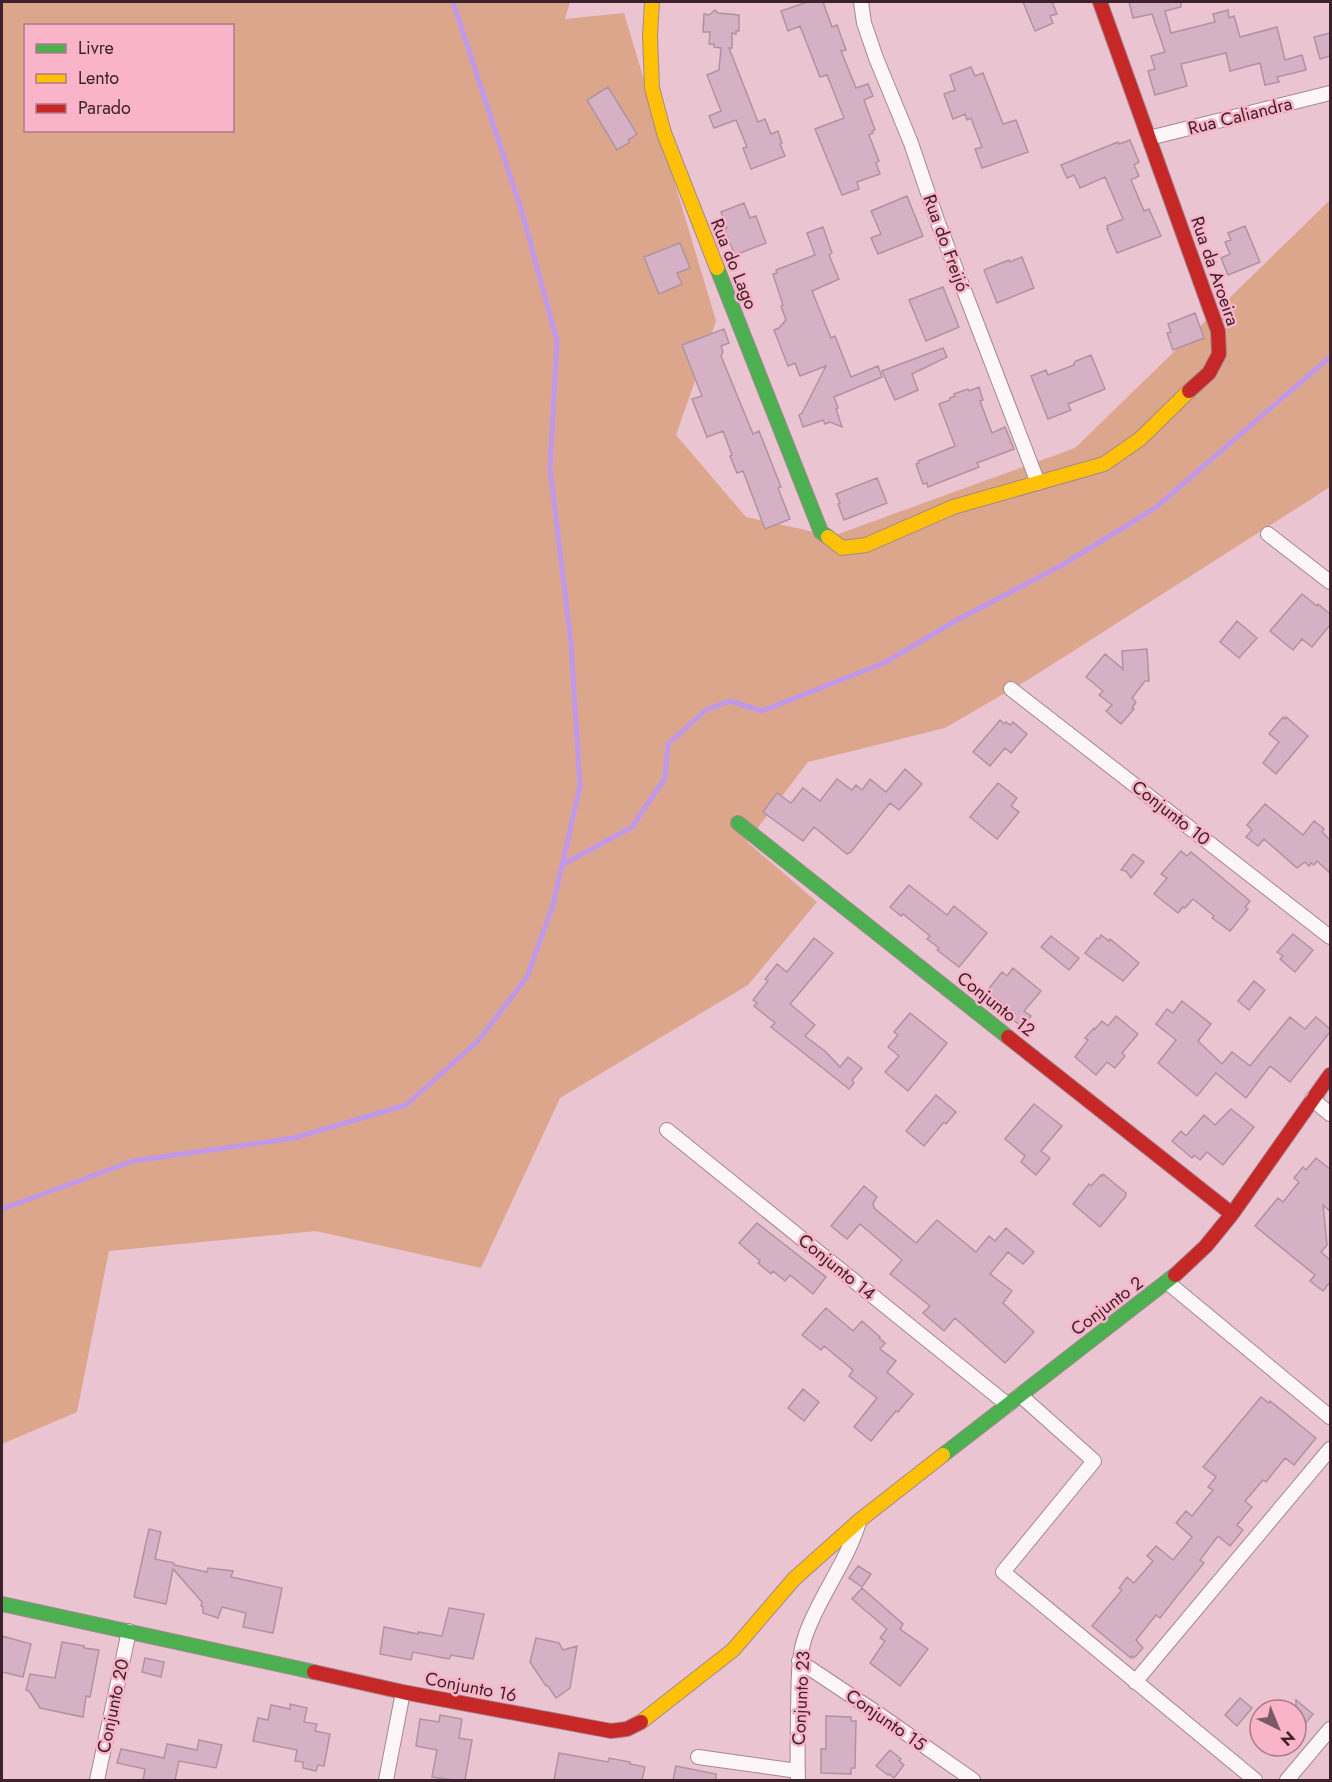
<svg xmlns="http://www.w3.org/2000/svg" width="1332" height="1782" viewBox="0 0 1332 1782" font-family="Jost,sans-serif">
	<rect width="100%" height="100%" fill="#eac4d0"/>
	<path fill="#dca68d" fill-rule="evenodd" d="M2,2H570L565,19L624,13L716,321L676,435L746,517L833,536L1075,448L1330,200V487L1031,678L945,728L808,762L747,842L817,902L748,985L560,1098L481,1268L316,1231L109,1251L77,1412L2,1444ZM26,26H232V130H26Z"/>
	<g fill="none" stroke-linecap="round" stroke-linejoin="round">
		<path stroke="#bf98e9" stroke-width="5" d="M562,865L632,827L665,778L668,744L706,710L730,701L762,711L884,663L957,620L1064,564L1155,508L1330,357
			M2,1209L133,1161L294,1138L406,1105L478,1041L527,977L553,905L580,786L571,643L550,468L557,341L522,212L453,2"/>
	</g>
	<path fill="#d6b0c4" stroke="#af93a0" stroke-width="1.5" d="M807,2H823L832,27L837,25L846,50L841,51L856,88L868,84L873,96L864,100L875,130L872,131L873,133L869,135L879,161L876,163L880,174L857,182L859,189L842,195L815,129L844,118L827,75L820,77L800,26L788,31L781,11Z
		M1023,2H1052L1057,14L1050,16L1053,23L1035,31Z
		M1129,2H1181V7L1165,11L1171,33L1215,22L1213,14L1228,10L1229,18L1234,16L1240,37L1277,27L1285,60L1302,55L1306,70L1277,77L1279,82L1265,85L1260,63L1230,71L1226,53L1181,64L1187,86L1155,95L1148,71L1155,69L1151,56L1165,52L1152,14L1133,18Z
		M715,10L718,13L739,15V31H736V34L732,33V48H729L758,122L765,119L771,134L778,131L782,143L780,144L785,156L751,169L743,148L747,147L736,120L714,128L709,116L721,111L707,75L719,70L721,48L714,47V44H709L710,32H703L704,14L709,15Z
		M1330,33V56L1320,59L1314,37Z
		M971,67L975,76L983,73L1003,124L1016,120L1028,152L982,168L975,149L982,147L971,118L967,120L965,114L953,119L944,94L955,90L950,75Z
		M608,87L637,134L628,140L630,142L617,150L587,100Z
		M1130,140L1139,162L1134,165L1139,176L1131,180L1144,211L1149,209L1161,236L1117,253L1107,229H1108L1107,226L1123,219L1105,177L1080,188L1074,175L1067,178L1061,165L1118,142L1119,144Z
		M907,196L923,236L878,254L871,238L881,234L871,211Z
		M744,203L750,218L756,216L766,243L735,255L724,229L727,228L721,212Z
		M1245,226L1260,262L1228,275L1221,258L1230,254L1225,242L1231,240L1228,233Z
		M823,227L832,253L829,255L839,279L812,291L831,338L835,336L851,377L878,366L882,377L834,397L838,408L836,409L842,427L830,422L825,424L823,420L803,427L799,415L802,413L826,366L800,376L795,363L788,366L774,330L779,328L786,320L781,306L783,305L773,274L777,273L776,270L815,255L807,233Z
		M680,243L690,268L677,273L682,284L659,294L644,257Z
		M1022,257L1034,288L997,303L984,270L1009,260L1010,262Z
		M943,287L959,327L926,341L909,300Z
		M1195,313L1204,338L1173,350L1167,333L1171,332L1168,324Z
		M724,329L729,343L721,346L723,352L721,356L753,434L759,431L781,487L778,488L790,519L765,529L743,471L737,473L730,456L732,455L723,431L707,437L692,399L702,396L682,345Z
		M943,348L947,357L912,374L918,390L895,400L882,371Z
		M1091,355L1105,389L1068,404L1071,410L1048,419L1031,376L1046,370L1048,375L1074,365V363L1076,361Z
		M979,387L983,400L980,401L992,433L1005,427L1014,449L977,463L979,467L928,487L927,483L923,484L916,464L919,463L918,461L955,446L939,404L950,400V398L955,396L954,394L968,389L969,391Z
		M877,478L887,503L844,520L838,504L840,503L836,494Z
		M1302,594L1317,606L1318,604L1330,614V625L1312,647L1302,639L1293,650L1270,631Z
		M1237,621L1257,638L1239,658L1220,642Z
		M1147,649L1149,681H1145L1132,698L1136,702L1132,708L1134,709L1121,724L1106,711L1112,705L1099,695L1103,691L1086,677L1105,654L1123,669L1122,651Z
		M1283,717L1285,719L1286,717L1308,736L1276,774L1263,763L1279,742L1269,734Z
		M1000,720L1004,724L1006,722L1010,725L1013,722L1027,734L1011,753L1005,748L990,766L973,752Z
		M905,769L922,784L899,810L890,803L851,852L847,854L814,827L803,841L763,812L777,793L791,803L803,788L820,801L837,779L852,790L856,785L862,790L870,779L886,792Z
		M998,783L1017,798L1011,806L1019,812L997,839L970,817Z
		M1265,804L1303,835L1314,821L1324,829L1322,832L1330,840V873L1317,861L1314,865L1311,863L1309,866L1305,862L1297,868L1264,839L1258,846L1246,837L1252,830L1247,825Z
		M1181,851L1187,856L1191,852L1250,901L1245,907L1248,909L1230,931L1212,918L1214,916L1193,899L1185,908L1183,907L1178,913L1154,894L1167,878L1161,874Z
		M1133,854L1144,862L1131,878L1126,871L1121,870Z
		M909,885L947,915L954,906L987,933L959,967L937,950L939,948L927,939L930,936L903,914L901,916L890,907Z
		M1293,934L1313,950L1295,972L1280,959L1283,956L1277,952Z
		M1101,935L1109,941L1110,939L1139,963L1123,981L1085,953L1097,938L1099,939Z
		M1051,936L1079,958L1069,970L1041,947Z
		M814,938L833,953L790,1004L815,1025L805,1036L826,1052L840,1067L848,1057L862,1068L852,1080L854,1083L849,1089L771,1027L775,1023L754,1006L757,1003L753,1000L768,981L765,979L777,964L787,972Z
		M1013,968L1041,991L1024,1011L1031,1016L1022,1027L1011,1018L1015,1014L987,991L1002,972L1007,976Z
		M1254,981L1265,990L1249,1010L1238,1001Z
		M1182,1001L1211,1024L1198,1041L1222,1064L1232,1052L1250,1066L1290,1017L1305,1029L1316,1017L1330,1029V1032L1290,1082L1270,1066L1246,1098L1216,1073L1197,1096L1158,1063L1176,1040L1156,1024L1167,1009L1173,1013Z
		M910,1013L947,1043L908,1091L885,1072L899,1056L888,1047L898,1035L894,1032Z
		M1116,1016L1138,1034L1122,1053L1125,1056L1115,1068L1107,1062L1096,1075L1075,1057L1088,1040L1085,1038L1094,1028L1095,1029L1102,1021L1108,1026Z
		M936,1095L956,1112L946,1124L944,1122L924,1146L906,1131Z
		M1034,1104L1062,1126L1041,1151L1050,1158L1036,1175L1021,1162L1025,1156L1005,1139Z
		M1231,1109L1254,1127L1223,1165L1207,1152L1200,1160L1194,1155L1192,1158L1172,1141L1181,1131L1186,1136L1204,1115L1215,1125Z
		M1316,1158L1330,1169V1211L1323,1205L1327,1245L1321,1252L1330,1260V1282L1323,1291L1310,1281L1315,1275L1255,1226L1278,1198L1283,1202L1299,1182L1294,1178L1303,1167L1306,1170Z
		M1103,1174L1126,1193V1196L1100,1227L1073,1204L1089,1184L1091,1186L1101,1175L1102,1176Z
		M864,1186L877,1197L873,1203L874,1208L916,1243L937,1220L976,1252L989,1236L995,1241L1006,1228L1034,1252L1023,1264L1008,1252L990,1274L1012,1291L1003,1303L1034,1332L1005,1363L955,1318L944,1331L923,1313L930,1306L890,1274L902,1260L860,1224L847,1239L831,1226Z
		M757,1223L826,1277L813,1294L790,1275L785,1281L773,1271L771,1274L758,1263L760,1261L739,1243Z
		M826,1308L853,1331L862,1321L880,1337L879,1338L885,1343L880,1349L896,1361L887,1372L913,1394L898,1412L896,1411L871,1441L854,1427L877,1398L849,1376L853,1370L824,1346L821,1350L802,1335Z
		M803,1389L819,1402L804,1421L788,1408Z
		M1261,1397L1269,1403L1270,1401L1316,1438L1294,1465L1285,1458L1266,1482L1263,1480L1245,1501L1252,1507L1237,1525L1243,1530L1230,1546L1218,1536L1200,1560L1204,1563L1177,1596L1160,1618L1156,1615L1136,1640L1143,1648L1134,1658L1132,1656L1131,1658L1092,1626L1122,1590L1119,1588L1127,1577L1134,1583L1153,1561L1147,1556L1156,1546L1173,1560L1192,1537L1176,1523L1186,1511L1192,1516L1213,1490L1208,1487L1216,1477L1203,1467Z
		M149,1529L161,1532L155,1559L174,1563V1565L207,1572L208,1568L233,1571L231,1577L282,1588L273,1633L243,1627L246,1613L222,1607L218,1618L203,1613V1607L201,1606L202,1602L173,1569L166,1604L134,1597Z
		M858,1566L871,1574L862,1587L849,1578Z
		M862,1588L903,1624L900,1629L928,1649L900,1686L870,1663L885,1641L880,1638L887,1629L852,1599Z
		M449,1608L484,1614L473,1659L451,1655L449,1659L413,1652L411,1660L380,1654L384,1627L418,1634V1632L442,1636Z
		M2,1636L31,1644L23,1677L2,1672Z
		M536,1638L559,1643L563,1650L577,1646L570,1688L556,1698L548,1686H546L530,1662Z
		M62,1642L84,1646V1648L99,1650L90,1697L86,1696L83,1717L40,1708L29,1691L26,1690L30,1674L55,1678Z
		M145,1658L164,1662L161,1677L142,1672Z
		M1240,1698L1252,1708L1237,1726L1225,1715Z
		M1296,1700L1313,1714L1296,1735Z
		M290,1704L307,1708L304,1722L317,1724L315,1731L330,1734L324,1766L318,1765L316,1771L303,1768V1762L295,1761L297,1750L253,1741L258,1718L268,1720L271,1705L290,1709Z
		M440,1715L462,1719L459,1738L472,1740L465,1780H453L432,1777L437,1750L416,1746L420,1719L439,1722Z
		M826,1716L851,1717V1721H856L855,1768H851V1774L821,1773V1749H826Z
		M199,1740L222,1745L216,1768L179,1761L175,1780H143L145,1769L117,1763L121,1749L164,1758L167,1744L197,1750Z
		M890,1750L901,1759L899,1761L904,1765L894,1778L889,1774L888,1775L876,1766Z
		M559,1753L608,1762L609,1758L630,1762V1764L645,1767L642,1780H554Z
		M676,1766L716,1774V1780H673Z"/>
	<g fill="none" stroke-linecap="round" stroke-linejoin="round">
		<defs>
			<path id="street" d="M861,2L864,23L876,58L911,143L937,220L1038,483
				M1149,138L1330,93
				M1268,534L1330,582
				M1011,689L1330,937
				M1312,1099L1330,1114
				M667,1130L1008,1405
				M1167,1282L1330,1417
				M1020,1395L1094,1461L1003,1572L1255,1780
				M799,1661L880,1715L973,1780
				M1135,1682L1330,1449
				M698,1757L798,1771
				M97,1780L129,1631
				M386,1780L403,1692
				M798,1780C797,1757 798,1734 798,1711C799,1685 797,1659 806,1634C820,1595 847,1562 859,1522
				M1287,1780L1330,1729"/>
			<path id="fast" d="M717,268L821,532L828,537
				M738,823L1008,1037
				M943,1455L1175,1275
				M2,1604L314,1672"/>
			<path id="slow" d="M652,2L650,36L652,88L664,133L717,268
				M828,537L842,548L866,545L953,507L1104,464L1140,439L1189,391
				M641,1722L733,1650L794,1579L860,1520L943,1455"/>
			<path id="jam" d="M1100,2L1218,331L1219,354L1209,373L1189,391
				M1008,1037L1232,1214
				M1175,1275L1206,1246L1232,1214L1330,1075
				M314,1672L403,1692L611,1731L627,1729L641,1722"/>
		</defs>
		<use href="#street" stroke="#a48790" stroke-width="16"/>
		<use href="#fast" stroke="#a48790" stroke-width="16"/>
		<use href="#slow" stroke="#a48790" stroke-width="16"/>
		<use href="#jam" stroke="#a48790" stroke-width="16"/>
		<use href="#street" stroke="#fcf6f8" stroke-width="14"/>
		<use href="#fast" stroke="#4caf50" stroke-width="14"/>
		<use href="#slow" stroke="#ffc107" stroke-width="14"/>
		<use href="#jam" stroke="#c62828" stroke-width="14"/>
	</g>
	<g text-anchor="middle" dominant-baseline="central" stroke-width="5" stroke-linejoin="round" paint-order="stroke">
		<g font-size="18" fill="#3d222b" stroke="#fab4ca">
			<text transform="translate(1240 116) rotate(-14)">Rua Caliandra</text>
			<text transform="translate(946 243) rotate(70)">Rua do Freijó</text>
			<text transform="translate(734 264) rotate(68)">Rua do Lago</text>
			<text transform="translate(1215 271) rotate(71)">Rua da Aroeira</text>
			<text transform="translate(1171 813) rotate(38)">Conjunto 10</text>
			<text transform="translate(996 1004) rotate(38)">Conjunto 12</text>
			<text transform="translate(837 1267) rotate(39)">Conjunto 14</text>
			<text transform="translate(1107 1306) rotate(-37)">Conjunto 2</text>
			<text transform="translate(471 1687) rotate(11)">Conjunto 16</text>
			<text transform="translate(801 1698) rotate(-87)">Conjunto 23</text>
			<text transform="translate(113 1706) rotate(-78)">Conjunto 20</text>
			<text transform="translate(886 1720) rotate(35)">Conjunto 15</text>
		</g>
	</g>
	<rect width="1332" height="1782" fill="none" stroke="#3d222b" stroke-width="6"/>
	<rect x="24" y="24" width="210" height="108" fill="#fab4ca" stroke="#ae7a8a" stroke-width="1.5"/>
	<rect x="36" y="44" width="30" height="9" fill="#4caf50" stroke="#ae7a8a" stroke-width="1.5"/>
	<text x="78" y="54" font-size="18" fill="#3d222b">Livre</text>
	<rect x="36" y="74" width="30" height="9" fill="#ffc107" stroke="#ae7a8a" stroke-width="1.5"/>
	<text x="78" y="84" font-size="18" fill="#3d222b">Lento</text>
	<rect x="36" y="104" width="30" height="9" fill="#c62828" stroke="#ae7a8a" stroke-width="1.5"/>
	<text x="78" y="114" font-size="18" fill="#3d222b">Parado</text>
	<g transform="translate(1278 1728) rotate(137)"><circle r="28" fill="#fab4ca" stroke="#ae7a8a" stroke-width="1.5"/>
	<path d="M0-4.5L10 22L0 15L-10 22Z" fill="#7a5b65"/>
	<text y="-9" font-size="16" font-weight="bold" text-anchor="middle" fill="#3d222b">N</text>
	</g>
</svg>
